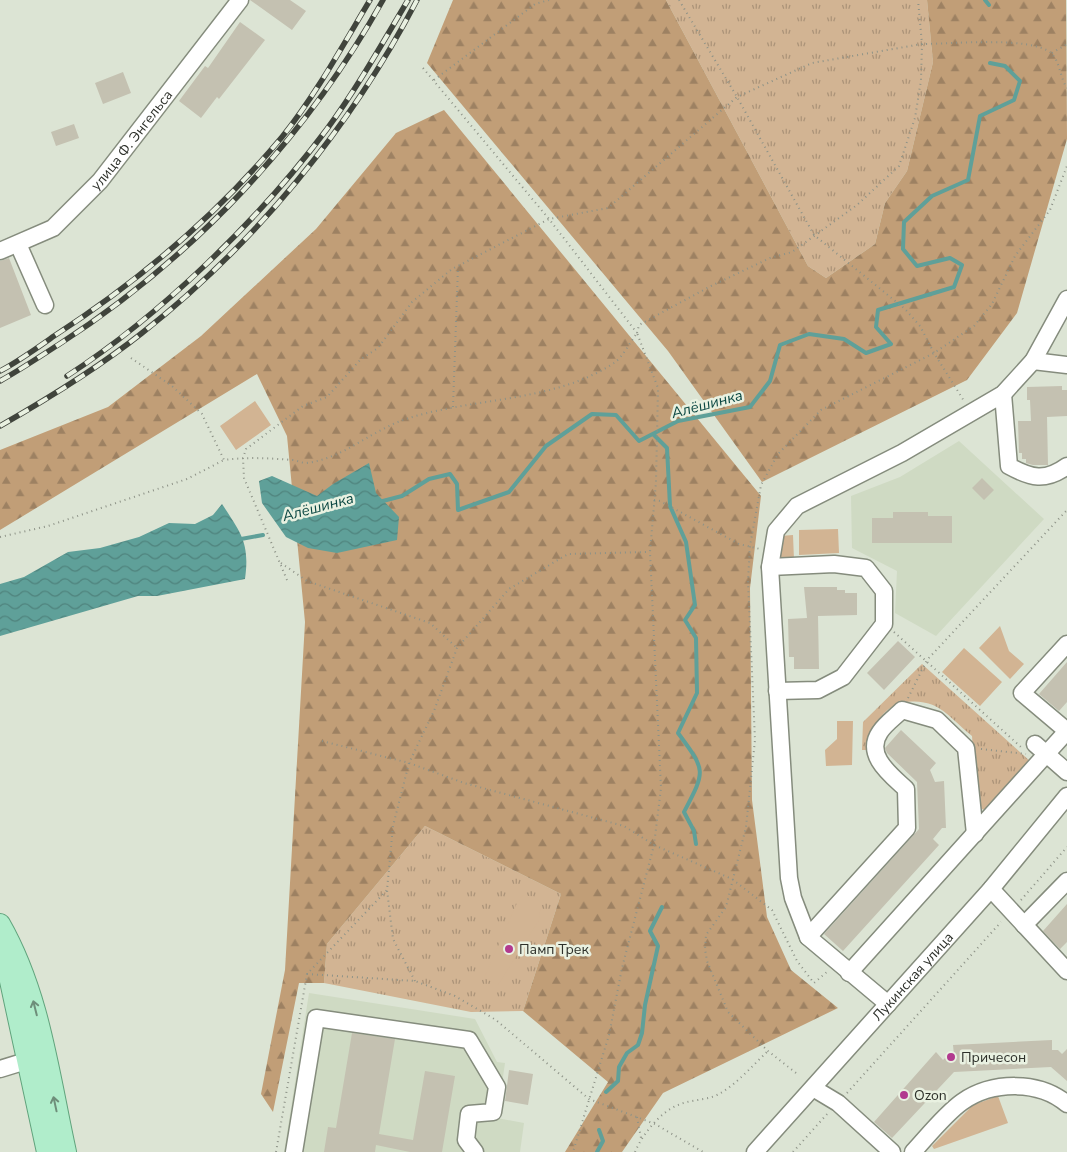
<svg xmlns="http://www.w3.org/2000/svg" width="1067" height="1152" viewBox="0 0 1067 1152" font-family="'Nunito Sans',sans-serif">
	<defs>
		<pattern id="grass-tufts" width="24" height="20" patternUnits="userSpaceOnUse" patternTransform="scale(1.25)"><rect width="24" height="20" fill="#d2b493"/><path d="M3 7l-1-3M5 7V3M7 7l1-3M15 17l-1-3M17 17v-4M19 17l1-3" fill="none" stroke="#ab9378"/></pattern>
		<pattern id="forest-firs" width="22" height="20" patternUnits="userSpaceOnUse" patternTransform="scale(1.25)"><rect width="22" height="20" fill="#c19e77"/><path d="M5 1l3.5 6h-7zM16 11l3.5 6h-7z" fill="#9d8162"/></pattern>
		<pattern id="water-waves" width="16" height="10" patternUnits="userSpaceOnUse" patternTransform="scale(1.25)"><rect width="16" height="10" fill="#5fa099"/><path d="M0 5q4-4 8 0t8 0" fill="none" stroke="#4f837d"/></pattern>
	</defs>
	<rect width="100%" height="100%" fill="#dce4d4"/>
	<path fill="#cfdac3" d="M959,441L1044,519L936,636L895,613L897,571L852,548L851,496L900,477Z
		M309,993L475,1019L497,1062L505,1063L497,1118L524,1123L520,1152H284Z"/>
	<path fill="url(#grass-tufts)" d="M666,0H927L933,62L907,171L885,203L875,244L826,278L808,266Z
		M922,664L1031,762L987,811L977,807L972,736C960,727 947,711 933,705C913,697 886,702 877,724C873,732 871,741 869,750H862L863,722Z
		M425,826L561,894L523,1011L471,1012L324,983L327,944Z"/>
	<path fill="url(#forest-firs)" d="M453,0H666L808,266L826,278L875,244L885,203L907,171L933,62L927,0H1066L1067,139L1017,313L967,380L762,482L668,351L427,63Z
		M444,110L761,496L750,588L752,800L767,917L791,970L838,1008L663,1093L622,1152H565L608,1082L523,1011L561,894L425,826L327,944L324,983H299L273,1112L261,1094L285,970L305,622L287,436L257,374L0,530V450L108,407L201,336L316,229L396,133Z"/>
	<path fill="#d2b493" d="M255,401L271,425L236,450L220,426Z
		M838,529L839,553L799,555V530Z
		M793,535L794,560L780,561V536Z
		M1000,626L1009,651L1024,664L1010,679L979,648Z
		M964,648L1002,682L980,706L942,672Z
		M837,721H853L852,765L826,766L825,750L837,739Z
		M523,895L535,897L541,903L539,920L498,985L484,978L517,903Z
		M998,1096L1008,1123L934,1149L932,1146L973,1105Z"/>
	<path fill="url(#water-waves)" d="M369,463L376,493L399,517L397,540L337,553L308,548L286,537L262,503L259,481L272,476L317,496L333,484Z
		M222,504C241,533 250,543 245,579L157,596H138L0,636V584L24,577L68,552L100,548L139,537L169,523L195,524L213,515Z"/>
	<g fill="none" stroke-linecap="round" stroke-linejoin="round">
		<path stroke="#5fa099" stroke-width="4" d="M985,0L989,5
			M654,435L667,448L670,506L686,542L695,605L685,620L696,638L697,693L678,733C706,771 706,770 684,812L694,831L696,844
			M379,502L402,496L429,479L450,474L457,484L458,510L509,492L546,446L592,414L616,415L639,441L678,421L750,407L770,381L780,345L809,334L844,339L866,353L891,344L876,327L878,310L954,287L962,265L950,258L917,266L903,249L904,222L932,196L968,180L980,116L1014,100L1020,81L1005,66L990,63
			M241,539L263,535
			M606,1092L618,1081L619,1067L627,1053L638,1045L642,1033L645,1005L658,946L650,931L662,907
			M597,1152L603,1141L599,1130"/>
	</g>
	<path fill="#c4c1b1" d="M250,0H290L306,11L292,30Z
		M240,22L265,40L219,99L217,97L201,118L179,101L205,66L208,68Z
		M123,72L131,93L103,104L95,83Z
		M74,124L79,138L56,146L51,132Z
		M9,258L31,315L0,328V261Z
		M1062,386V390H1067V416L1047,417L1048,465H1033L1026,463V459H1022V453H1019L1018,421H1031L1030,400H1027V387Z
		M982,478L994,490L984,500L972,488Z
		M893,512H928V516H952V543H872V518H893Z
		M804,587H837V590H845V593H857V615L818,616L819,669H794V657H789L788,619L807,618Z
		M898,641L915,657L884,690L867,673Z
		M1067,662V702L1059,711L1039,694Z
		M901,730L936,763L930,770L935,782L944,781L946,828H942L933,839L939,845L843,951L824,934L919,829L917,782L887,753L885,748Z
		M1067,904V942L1060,949L1043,931Z
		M352,1033L395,1039L379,1134L413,1140L425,1071L455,1076L442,1152H410L376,1145L375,1152H324L328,1127L336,1128Z
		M1052,1040V1050H1058L1062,1054L1067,1049V1081L1051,1067L954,1072L892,1138L874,1122L936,1052L943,1060L948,1055H954L953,1045Z
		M509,1070L533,1074L528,1105L505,1101Z"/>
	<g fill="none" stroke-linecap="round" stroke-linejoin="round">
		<defs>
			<g id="minor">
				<path d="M18,244L45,305"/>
				<path id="s1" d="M0,251L53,228L100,181L240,0"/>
				<path d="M1033,361L1067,365"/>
				<path d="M1003,394L1009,466C1031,478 1045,482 1067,466"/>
				<path d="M770,567L834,564L866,568L884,591V624L843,677L818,690L777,691"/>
				<path d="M1067,731L1022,693L1067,644"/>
				<path d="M1035,744L1067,772"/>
				<path d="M991,889L1067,971"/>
				<path d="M1024,925L1067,881"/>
				<path d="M808,937L907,828L906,789C891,775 864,755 880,732C885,724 895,717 902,710L937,720L966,748L975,834"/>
				<path d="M849,973L1067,731"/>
				<path d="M888,1004L808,937L793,898L789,878L770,567L776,531L797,506L902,453L1003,394L1033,361L1067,299"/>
				<path d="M0,1069L39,1057"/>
				<path d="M813,1088L838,1103L892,1152"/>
				<path d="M294,1152L316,1018L469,1040L497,1087L493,1112L469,1114L466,1140L475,1152"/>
				<path id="s2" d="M755,1152L991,889L1067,796"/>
				<path d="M913,1152C927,1137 945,1114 962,1102C992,1081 1039,1080 1067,1104"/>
			</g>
			<path id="major" d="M0,924C40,994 49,1075 66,1152
				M2,944L47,1152"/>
		</defs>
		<use href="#minor" stroke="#858c7d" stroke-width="19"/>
		<use href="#major" stroke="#60a37c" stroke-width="22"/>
		<path stroke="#8d9287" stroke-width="2" stroke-dasharray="1 4" stroke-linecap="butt" d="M679,0L737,97L814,235L905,309L920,326L934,353L964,401
			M1052,53L1067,44
			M423,68L549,219L637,333
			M434,80L535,4L549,0
			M637,333L639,325L709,287L770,258L792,252L857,205L899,166L915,118L921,80L922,44C951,44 1031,36 1051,53C1060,61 1060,78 1067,88
			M131,358L172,386L202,414L224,460C246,457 269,458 292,460C297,460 301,463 306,463C343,459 372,430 406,419C473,397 553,403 614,363C623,357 630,342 637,333L658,388L656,482L650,552L661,788L654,845L622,968L609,1035L573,1152
			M453,407L458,267
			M654,500L660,501L739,544L760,549
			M0,537L48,526L187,479L224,460
			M281,563L307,581L430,623L457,648
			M287,580L244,478L243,458L246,449L303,406L327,397L361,359L378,348L412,302L452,269L549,219L608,208L737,97L812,63L922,44L918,0
			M894,632L1022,748
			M908,698L927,660L1067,510
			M322,741L409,763L464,783L624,826L654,845L732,879L772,910L797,961L814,983L828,971
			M981,749L1026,754
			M1021,900L1067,847
			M307,974L415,981L455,996L496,1020L589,1099L655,1124L703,1152
			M415,981L393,939L387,890L393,826L409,763L434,711L457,648L509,589L568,554L650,552
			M796,1073L768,1051L728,1012L707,961L705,949L706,935L726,907L746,827L755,740L748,581L750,546L761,485L778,454L821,410L934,353L974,326L992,304L1015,256L1050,210L1067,166
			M847,1093L1001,922
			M637,1117L641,1138
			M276,1152L307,974L387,890
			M635,1152C642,1135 660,1112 678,1105C691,1099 706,1101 719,1094C737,1084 753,1065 768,1051
			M793,1152L828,1113"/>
		<use href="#minor" stroke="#fff" stroke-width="16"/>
		<use href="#major" stroke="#b0edcb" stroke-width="20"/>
		<defs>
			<path id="rail" d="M0,371C19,361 37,348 54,336C139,281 217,215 282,137C315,96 343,45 370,0
				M67,376C161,315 260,219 327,129C357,88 382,44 408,0
				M0,381C20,370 39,357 58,345C193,258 305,139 383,0
				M0,426C49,398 98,368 142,333C255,244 351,127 417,0"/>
		</defs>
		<use href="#rail" stroke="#40443c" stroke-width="5.5"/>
		<use href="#rail" stroke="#e9f1e1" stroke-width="4" stroke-dasharray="11" stroke-linecap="butt"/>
	</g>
	<defs><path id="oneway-shaft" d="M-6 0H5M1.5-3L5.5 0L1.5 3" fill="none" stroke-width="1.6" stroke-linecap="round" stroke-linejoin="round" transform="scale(1.25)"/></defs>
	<g stroke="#6e8e7a">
		<use href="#oneway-shaft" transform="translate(35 1008) rotate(-104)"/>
		<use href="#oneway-shaft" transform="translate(55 1104) rotate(-102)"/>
	</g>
	<g fill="#b23a8f" stroke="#e9f1e1" stroke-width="2">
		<circle cx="509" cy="949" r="5"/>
		<circle cx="951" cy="1057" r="5"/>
		<circle cx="904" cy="1095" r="5"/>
	</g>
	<g text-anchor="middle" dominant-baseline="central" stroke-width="5" stroke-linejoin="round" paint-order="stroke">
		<g font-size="14" fill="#2d302a" stroke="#e9f1e1">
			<text stroke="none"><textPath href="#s1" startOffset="176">улица Ф. Энгельса</textPath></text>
			<text stroke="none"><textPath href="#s2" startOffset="236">Лукинская улица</textPath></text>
		</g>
		<g font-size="14" fill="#2d302a" stroke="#e9f1e1" text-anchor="start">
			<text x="519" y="949">Памп Трек</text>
			<text x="961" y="1057">Причесон</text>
			<text x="914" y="1095">Ozon</text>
		</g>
		<g font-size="15" font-style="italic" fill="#0a4742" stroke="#e9f1e1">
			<text transform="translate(707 404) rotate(-15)">Алёшинка</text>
			<text transform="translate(318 507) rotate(-15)">Алёшинка</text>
		</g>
	</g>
</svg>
